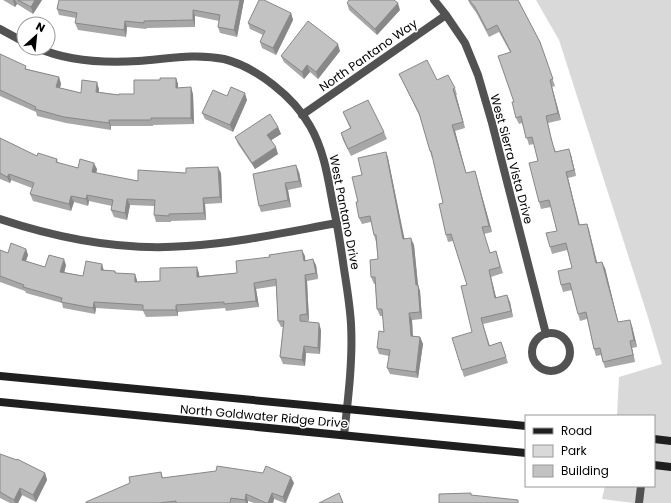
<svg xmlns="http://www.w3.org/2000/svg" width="671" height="503" viewBox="0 0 671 503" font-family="Poppins,sans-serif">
	<rect width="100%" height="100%" fill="#fff"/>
	<path fill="#d9d9d9" d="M536,0H671V503H633L602,499L605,486H654V416H617L619,377L662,364L647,314L559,40Z"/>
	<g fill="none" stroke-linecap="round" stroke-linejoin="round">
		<path stroke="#525252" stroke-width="8" d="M434,0L446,15L465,43L478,75L492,123L546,334
			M0,29L24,42
			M38,48C69,62 105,63 138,61C167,59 195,53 224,59C256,67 294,97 310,126C324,150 328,178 333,205C338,227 341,248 344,269C347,288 350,306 351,324C353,360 348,400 344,435
			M302,115L446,15
			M0,219C60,239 124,251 187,246C237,243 287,232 337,223
			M532 352a19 19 0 1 1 38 0a19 19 0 1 1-38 0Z
			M639,503L641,486"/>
		<path stroke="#1f1f1f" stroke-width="8" d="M0,376L526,426
			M0,402L526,453
			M654,439L671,441
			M654,465L671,467"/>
	</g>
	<path fill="#a7a7a7" d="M3,0H42L33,14L17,4L15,7Z
		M59,0H244L237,37L220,33L218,27L219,21L195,16V27L147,28L146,29L127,27L126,37L78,30L75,23L76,18L59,15L57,9Z
		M468,0H518L540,42L555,86L552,87L561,120L548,123L553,145L556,152L571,155L576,176L568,178L580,225L587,224L589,230L597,263L605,268L618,322L632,326L637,347L632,348L635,362L605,368L601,355L596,356L594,349L587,319L580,321L578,314L572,290L563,292L561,285L572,268L567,250L552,254L550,247L557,231L551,207L541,209L539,202L538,161L534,144L529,145L522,123L519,124L516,118L514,102L510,52L499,32L489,37L477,14L470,4Z
		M347,3L400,10L377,35L349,10Z
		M291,13L293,20L276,55L262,48L260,42L263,35L250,29L248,23Z
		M340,51L318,79L310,72L304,79L284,62L281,56Z
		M0,54L27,69L59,77L61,84L60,88L81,93L99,89V92L119,95L134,94L160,80L176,78L178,84V88L193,94L194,124L153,125V126H111V130L66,123L37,116L36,112L0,96Z
		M399,74L437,80L455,88L457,95H456L465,128L455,131L466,173L475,171L477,178L492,232L484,234L490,253L496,251L503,273L491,277L496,298L510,302L513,317L483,324L490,346L501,342L508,363L464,377L462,370L472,332L467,285L453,241L448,242L446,235L443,203L433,158H432L430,151L420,117L402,80Z
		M227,96L247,100L233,132L205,119L202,113Z
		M343,112L384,132L387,139L351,156L343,140L341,133L350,128Z
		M278,127L281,134L271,140L278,154L255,169L238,144L235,137Z
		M0,138L37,156L57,159L58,163L78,168L97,169L96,173L138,181L186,173H221L222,203L205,204L206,220L171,221V222H156L154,215V206L130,205L127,220L114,217L111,210L112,206L89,201L88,206L74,202L71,211L33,201L30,194L32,188L11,180L10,183L0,179Z
		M386,152L388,158L404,239L414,245L418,285L420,291L422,319L412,320L413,336L420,337L423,344L418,378L390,374L387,368L389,356L379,354L377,348L384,332L383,316H380L377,309L375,284H374L371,277L378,259L376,242L374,235L371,222L362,224L359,218L358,202L362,175Z
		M299,172L302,187L288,190L291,207L261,212L259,206Z
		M26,249L28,255L26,261L45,267L66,265L64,272L83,276L104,270L115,271L116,273L137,280V282L160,281L199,273V276L237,273L305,256V260L316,265L318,279L307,281L309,321H303L321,330L320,354L306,353L305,366L283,364L280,357L283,327H281L278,321L276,286L256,289L259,307L226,311L225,308L178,312V316L146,317L143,311L96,308L95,314L63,308L62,303L26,293L25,291L0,282V250L8,253Z
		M0,454L45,473L47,480L36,502L22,495L18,503H10L0,498Z
		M161,472L163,478L294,483L286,503H284L274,499L273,503H254L248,501V503H86Z"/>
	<path fill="#888" d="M13,0H15L17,4L15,7Z
		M35,0H42L33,14L31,7Z
		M240,0H244L237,37L234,30Z
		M398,3L400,10L377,35L375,29Z
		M193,10L195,16V27L193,20Z
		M291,13L293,20L276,55L273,48Z
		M125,21L127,27L126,37L124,30Z
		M338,44L340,51L318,79L316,72Z
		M307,65L310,72L304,79L302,72Z
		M59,77L61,84L58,94L56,87Z
		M176,78L178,84V94L176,88Z
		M550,80L552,87L561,120L558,113Z
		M97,82L99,89L98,98L96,92Z
		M191,87L193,94L194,124L191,118Z
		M453,89L456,95L465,128L463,122Z
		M245,93L247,100L233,132L230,125Z
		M109,120L111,126V130L109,123Z
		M452,125L455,131L468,180L466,173Z
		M278,127L281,134L270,141L267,135Z
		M276,147L278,154L255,169L252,163Z
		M569,149L571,155L576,176L574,170Z
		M386,152L388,158L406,246L403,239Z
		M94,163L97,169L95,179L92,172Z
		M296,165L299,172L302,187L299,181Z
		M218,167L221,173L222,203L220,197Z
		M475,171L477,178L492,232L489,226Z
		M566,172L568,178L581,232L579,225Z
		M9,174L11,180L10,183L7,177Z
		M285,183L288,190L291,207L288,200Z
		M87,195L89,201L88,206L86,199Z
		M71,196L74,202L71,211L69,204Z
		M203,198L205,204L206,220L204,213Z
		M127,199L130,205L127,220L125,213Z
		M587,224L589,230L599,270L596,263Z
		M411,238L414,245L418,285L420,291L422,319L420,312L416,285Z
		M26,249L28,255L24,266L22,260Z
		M302,250L305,256L306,267L304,261Z
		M64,259L66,265L63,278L60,272Z
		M313,259L316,265L318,279L316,273Z
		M602,262L605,268L620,329L618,322Z
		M102,264L104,271L101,270Z
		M197,267L199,273L200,283L197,277Z
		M489,270L491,277L498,305L495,298Z
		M135,274L137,280V288L135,282Z
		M305,275L307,281L309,321L307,314Z
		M254,283L256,289L259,307L256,301Z
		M507,295L510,302L513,317L511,311Z
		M94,302L96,308L95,314L93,308Z
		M176,305L178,312V316L176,310Z
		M409,313L412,320L413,342L411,336Z
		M630,320L632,326L637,347L634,340Z
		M319,323L321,330L320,354L318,348Z
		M420,337L423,344L418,378L416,372Z
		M630,341L632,348L635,362L633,355Z
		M304,346L306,353L305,366L302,360Z
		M45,473L47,480L36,502L33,495Z
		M291,477L294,483L285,503L283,497Z
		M20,488L22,495L18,503H15L14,500Z
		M272,493L274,499L273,503H268Z
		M246,494L248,501V503H246L245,500Z"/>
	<path fill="#c2c2c2" stroke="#888" d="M18,0H35L31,7Z
		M59,0H240L234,30L218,27L220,15L193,10V20L144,21V23L125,21L124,30L75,23L77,13L57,9Z
		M259,0H264L291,13L273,48L260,42L265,31L248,23Z
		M349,0H394L398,3L375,29L347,3Z
		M469,0H518L540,42L553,79L550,80L558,113L546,116L551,138L555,152L569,149L574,170L566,172L579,225L587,224L596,263L602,262L618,322L630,320L634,340L630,341L633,355L603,362L600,348L594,349L586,312L578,314L570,283L561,285L558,271L572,268L566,243L550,247L546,233L557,231L549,200L539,202L529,163L538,161L532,137L526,138L521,116L516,118L512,102H514L498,56L511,52L497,25L487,30L475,7Z
		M308,21L338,44L316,72L307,65L302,72L281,56Z
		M0,54L26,66L25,69L59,77L56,87L81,93L82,80L97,82L96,92L119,95V94H134V80H160V78H176V88L191,87V118H151V120H109V123L64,117L35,109L36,107L0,90Z
		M427,60L437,80L448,75L455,88L453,89L463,122L452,125L466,173L475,171L489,226L482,227L490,253L496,251L500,267L489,270L495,298L507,295L511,311L481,318L489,346L501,342L506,357L462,370L452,338L472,332L461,286L467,285L451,234L446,235L439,204L443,203L431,151H430L419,113L399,74Z
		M231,87L245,93L230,125L202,113L213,90L227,96Z
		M368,100L384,132L348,149L341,133L351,128L343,112Z
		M270,114L278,127L267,135L276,147L252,163L235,137Z
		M0,138L37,156L38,153L57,159L56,162L78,168L80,159L94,163L92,172L138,181V170L186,173V168L218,167L220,197L203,198L204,213L169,214V216L154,215L155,200L127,199L125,213L111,210L113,200L87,195L86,199L71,196L69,204L30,194L34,183L9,174L7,177L0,173Z
		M386,152L403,239L411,238L416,285H418L420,312L409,313L411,336L420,337L416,372L387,368L390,350L377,348L379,331L384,332L382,309H377L375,277H371L370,260L378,259L376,235H374L370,216L359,218L356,202H358L352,177L362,175L358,158Z
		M296,165L299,181L285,183L288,200L259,206L253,174Z
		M11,243L26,249L22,260L45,267L49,255L64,259L60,272L83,276L86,261L102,264L101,270L115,271V273L135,274V282L160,281V268L197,267V277L237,273L236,261L270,257L269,255L302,250L304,261L313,259L316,273L305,275L307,314L300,315V321L319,323L318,348L304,346L302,360L280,357L284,321H278L276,279L254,283L256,301L224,304V302L176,305V310H143V305L94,302L93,308L61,302L62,298L23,287L24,285L0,276V250L8,253Z
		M0,454L17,460V459L45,473L33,495L20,488L14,500L0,492Z
		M217,466L263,473L266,466L291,477L283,497L272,493L268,503H266L246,494L245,500L231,498L230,503H176V501L159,503H86V502L130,483L129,477L161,472L162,478L216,471Z
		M339,493L343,503H319Z
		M471,493V495L518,500V503H439V494Z"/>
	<g text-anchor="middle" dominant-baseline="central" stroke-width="3" stroke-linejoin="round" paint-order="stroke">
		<g font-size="12" fill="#000" stroke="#fff">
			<text transform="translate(368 55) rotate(-35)">North Pantano Way</text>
			<text transform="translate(512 159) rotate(75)">West Sierra Vista Drive</text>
			<text transform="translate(345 212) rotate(79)">West Pantano Drive</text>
			<text transform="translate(264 416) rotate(5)">North Goldwater Ridge Drive</text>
		</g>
	</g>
	<rect x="525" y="415" width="130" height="72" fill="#ffffff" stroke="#999999"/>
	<rect x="533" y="428" width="20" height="6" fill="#1f1f1f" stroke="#999999"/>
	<text x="561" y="435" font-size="12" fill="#000000">Road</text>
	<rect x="533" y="445" width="20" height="12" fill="#d9d9d9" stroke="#999999"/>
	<text x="561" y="455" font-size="12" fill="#000000">Park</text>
	<rect x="533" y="465" width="20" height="12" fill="#c2c2c2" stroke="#999999"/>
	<text x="561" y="475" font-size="12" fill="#000000">Building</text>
	<g transform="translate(36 36) rotate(27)"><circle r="19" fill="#ffffff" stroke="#999999"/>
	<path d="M0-3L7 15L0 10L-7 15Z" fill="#000000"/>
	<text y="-6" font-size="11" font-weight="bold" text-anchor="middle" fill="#000000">N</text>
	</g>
</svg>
